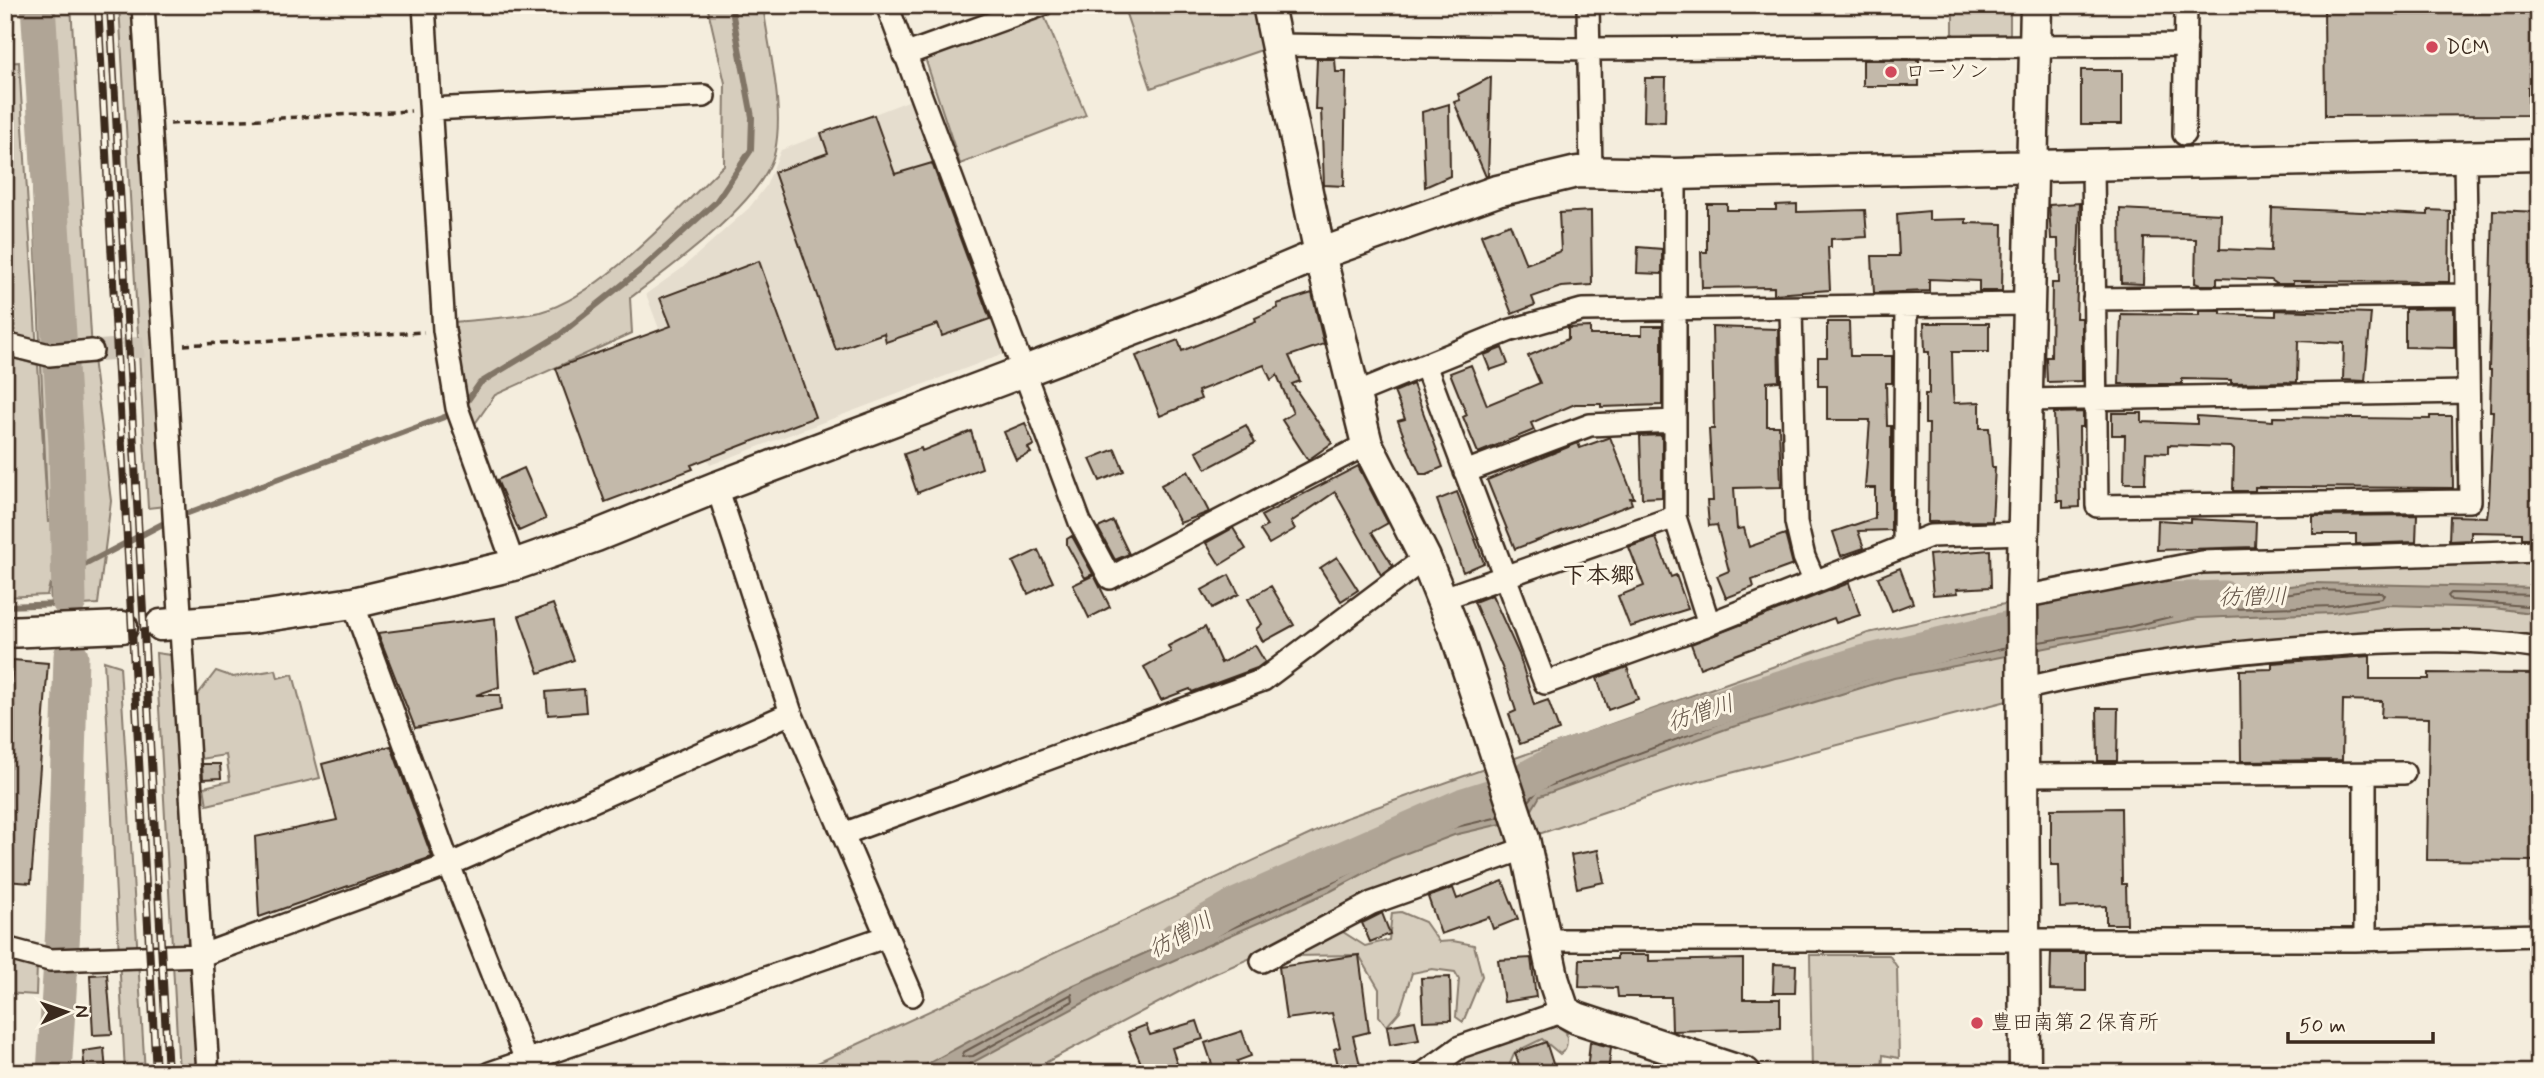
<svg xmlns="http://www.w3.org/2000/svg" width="2544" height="1078" viewBox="0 0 2544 1078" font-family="Mynerve,'Klee One',sans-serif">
	<rect width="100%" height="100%" fill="#f4eddd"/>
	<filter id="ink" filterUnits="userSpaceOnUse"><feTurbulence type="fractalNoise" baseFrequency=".0143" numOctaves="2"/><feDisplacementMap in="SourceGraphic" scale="14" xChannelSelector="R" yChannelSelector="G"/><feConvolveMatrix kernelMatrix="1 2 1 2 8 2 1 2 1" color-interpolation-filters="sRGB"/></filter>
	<g filter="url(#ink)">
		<path fill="#e5ddce" d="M916,98L1009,352L710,465L646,294L681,269L749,208L766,186L781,150Z"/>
		<path fill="#d6cdbd" stroke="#887c6e" stroke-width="2" d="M25,5H71L92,351L111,501L98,604L51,607L50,583L47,595L5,597V356L38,365L48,523Z
			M119,5H142L165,506L148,508Z
			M707,5H761L764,12C770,57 784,106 775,151C765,200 670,268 630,298L632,333L495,395L467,435L444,323C475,319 510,319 540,312C601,296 678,209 724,165L725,83Z
			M1123,5H1268L1276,45L1151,88Z
			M1953,5H2010V48H1953Z
			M1040,6L1086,115L960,164L924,55Z
			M19,62L37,352L5,344V63Z
			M2539,555V649L2331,645L2103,669L2007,701L1681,786L1524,839L1207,977L1026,1073H796L1343,819L1868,633L2202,562Z
			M156,653L177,656L207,1073H179Z
			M104,661L120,666L145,1073H125Z
			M276,670L278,678L293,674L320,778L207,805L204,787L230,781L226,755L200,759L196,697L216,671L233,677Z
			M1401,912L1425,922L1439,942L1453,941L1474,945L1482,976L1463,1022L1456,1017L1459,979L1455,972L1432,969L1412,973L1400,1011L1387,1026L1379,1016V989L1359,955L1294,956L1322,934L1343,932L1365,946L1389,940L1392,913Z
			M5,955L37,964L36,995L5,993Z
			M1810,955H1889L1897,967L1899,1058L1883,1055L1882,1073H1812Z
			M1557,1026L1566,1032C1568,1041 1568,1049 1560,1054L1542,1039L1515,1052L1506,1073H1462L1465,1056Z"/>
		<path fill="#b0a596" stroke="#817466" stroke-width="2" d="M2313,583L2539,588V614L2494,608L2387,605L2333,613L2198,618L1894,678L1726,729L1540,796L1527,818L1454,835L1391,859L1331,891L1113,987L953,1073H911L1065,989L1181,937L1248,901L1420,825L1507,790L1553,764L1702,711L1913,650L2051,616Z"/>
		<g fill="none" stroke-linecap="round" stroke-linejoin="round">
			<path stroke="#6a5b4e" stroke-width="2" d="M2539,595L2451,593L2448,596L2451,600L2539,607
				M2039,627L2313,590L2381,592L2384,595L2382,598L2333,606L2198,610L2125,628L2039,642
				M1525,788C1567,764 1612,750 1658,734C1771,694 1888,663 2006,635
				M1529,801L1538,790L1724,722L1892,671L2006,648
				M1494,802L1406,838L1404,842L1409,845L1452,828L1499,817
				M1373,853L1377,854L1376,859L1328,885L1201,942L1197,940L1198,936L1251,907Z
				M1072,994L1073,1001L973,1056L962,1057L964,1052Z"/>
			<path stroke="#817466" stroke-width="6" d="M463,407L480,383L558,336L643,268L716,202L751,150L752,117L731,5
				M180,516L455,413
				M5,606L62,604L69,573L170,520"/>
			<path stroke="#b0a596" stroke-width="35" d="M38,5L66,445L69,601
				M1175,940L1235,906L1464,805L1499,794L1564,758L1682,718L1862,663L2124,601L2224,598
				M54,1073L63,928L71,656"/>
		</g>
		<path fill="#c3b9aa" stroke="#3b2a1e" stroke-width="2" d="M2324,5H2539V88H2528V115L2325,116Z
			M1317,59H1335L1336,72H1346L1344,186L1324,185L1321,109H1315Z
			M1863,60H1919V86H1863Z
			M2081,70H2122V124H2081Z
			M1491,77L1488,176L1486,177L1454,102L1460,100L1458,94Z
			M1645,78H1666L1665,122L1644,121Z
			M1449,104L1450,176L1425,187L1422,112Z
			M874,115L895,174L932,163L990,319L942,336L938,324L886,342L884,333L836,350L774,172L828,153L821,133Z
			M2080,203L2076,318H2082V381L2047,382L2046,357H2051L2052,283H2059L2058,239H2051L2049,205Z
			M1707,204H1727V210H1776V205L1797,204V212L1865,210L1867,237L1831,239V247H1828L1830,290L1774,294V287L1702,288L1701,252H1707Z
			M2272,208L2428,215V210L2450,211L2449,282L2293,281V284H2277L2271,280L2217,278V285H2200L2195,283L2196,239L2144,238L2143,284L2121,283L2120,209L2221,214L2220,249L2271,251Z
			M2493,210L2539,212V538H2522V533L2471,532V540L2449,541L2450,516L2487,517L2489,502L2493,411H2490L2491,370H2489Z
			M1591,211L1592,285L1561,287L1532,297L1535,305L1512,314L1481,235L1510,224L1526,264L1561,251L1559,213Z
			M1929,211V220L1966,219V223L2003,224L2002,291H1979V281L1929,279V291L1874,293L1872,256H1899L1897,214Z
			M1638,247L1662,249V274L1637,273Z
			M759,261L815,417L691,465L693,469L605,502L556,368L671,326L660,298Z
			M1312,293L1324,344L1289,356L1300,381L1292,384L1332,443L1308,460L1282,420L1293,413L1277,375L1271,380L1264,365L1198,391L1201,399L1160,416L1136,356L1178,340L1182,351L1256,321L1255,318L1278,308L1277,304Z
			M2454,308V348L2405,347V309Z
			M2276,310L2371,313L2365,381L2343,380L2344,343L2298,341L2297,382L2231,383V380L2182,379V384H2119L2121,314L2199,315V311H2221V314L2276,316Z
			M1827,322H1849L1850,356H1892V383H1886L1887,426H1891V530L1858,531L1864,548L1841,556L1833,532L1875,518V488H1865L1870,420H1827V386H1818V357H1827Z
			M1924,323H1989V352H1952L1953,393L1954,403L1980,402V428H1989L1992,467H1995L1992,521L1928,522L1929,424H1925V394H1929V352H1925Z
			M1642,326H1662V405L1601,407V404H1575L1531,423L1534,430L1478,453L1463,417L1467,415L1450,373L1471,365L1487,405L1540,383L1528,356L1568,339V328L1590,327V335H1642Z
			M1712,327L1778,329L1779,381L1767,382V426H1779L1781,487L1734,488L1737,529L1744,528L1749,547L1785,534L1793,565L1752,580L1754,587L1726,598L1717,576L1729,571L1717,525L1709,526L1707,501H1713L1709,429H1714Z
			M1502,348L1508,364L1490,370L1484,355Z
			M1413,384L1443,467L1427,474H1420L1408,447L1398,421L1405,419L1394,392Z
			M2083,412V427H2079L2080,507L2063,508V501H2057L2054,413Z
			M2112,413H2142V422L2197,424V416L2273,421V417L2430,419V416H2452L2453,488L2255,487V491H2233L2234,450L2231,447L2168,445V453L2146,452L2145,483H2124L2125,435H2112Z
			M1025,423L1034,445L1028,448L1031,453L1016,460L1004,432Z
			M1246,425L1255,443L1206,469L1196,451Z
			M971,431L982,468L917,493L904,454L921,448L922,451Z
			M1662,435V497L1642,498L1640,436Z
			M1610,437L1634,498H1630L1632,504L1515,549L1487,480L1578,443L1580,448Z
			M1115,449L1124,471L1100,481L1090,459Z
			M1358,466L1388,523L1372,532L1393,566L1381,575L1335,492L1291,522L1295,529L1269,544L1260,530L1267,526L1261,516Z
			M524,468L546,519L519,531L497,480Z
			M1188,471L1209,512L1180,523L1161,485Z
			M1457,492L1484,563L1463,572L1437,500Z
			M2417,515L2416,542L2356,544V534H2313V516Z
			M2190,519L2256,522L2255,547L2157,550L2158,520L2190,522Z
			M1113,521L1129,554L1115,560L1098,528Z
			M1233,528L1246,549L1220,565L1206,543Z
			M1072,536L1093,574L1085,578L1067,545V539Z
			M1656,538L1671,577L1676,575L1688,609L1630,627L1618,596L1644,586L1629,547Z
			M1038,550L1053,582L1028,594L1013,562Z
			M1990,550L1991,587L1957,589L1958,593L1933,595L1929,555Z
			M1337,557L1358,590L1341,601L1320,568Z
			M1900,568L1913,603L1892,611L1878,577Z
			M1094,575L1110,607L1089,618L1073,585Z
			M1229,575L1239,594L1212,608L1202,590Z
			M1849,583L1860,615L1836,623L1834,618L1700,668L1691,644Z
			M1271,586L1294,625L1263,642L1256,629L1262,624L1248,599Z
			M1492,595L1519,654L1534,705L1548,700L1559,730L1520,744L1509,714L1516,711L1502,667L1474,602Z
			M553,604L574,660L539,673L519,616Z
			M495,618L499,687L476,695H500L501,710L415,728L378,633Z
			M1205,627L1221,663L1255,645L1265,662L1257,668L1192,692L1190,689L1161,700L1144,667L1171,652L1168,646Z
			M2370,656V679H2429V673L2539,674L2538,861L2427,860L2429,718L2381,717L2382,701L2343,700L2342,760L2241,761L2240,670L2272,669V663Z
			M13,660L48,663L31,883L5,881V778Z
			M1627,667L1638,699L1608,710L1597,678Z
			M584,689L586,712L548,715L546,692Z
			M2097,708H2118L2117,761H2098Z
			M391,746L432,857L259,917L255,837L337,820L322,764Z
			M202,764H220L221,778L203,779Z
			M2121,808L2122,884H2126L2127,924H2106V906L2060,908L2059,865H2051V809Z
			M1598,850L1604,882L1577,888L1571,855Z
			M1503,881L1518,919L1493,929L1489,917L1441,934L1428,897L1453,888L1457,899Z
			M1382,913L1390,934L1370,942L1362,923Z
			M2051,953H2086V991L2050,990Z
			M1359,955L1369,1032L1353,1036L1362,1073H1340L1334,1049L1340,1047L1332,1013L1286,1019L1279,967Z
			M1617,955H1649V961L1743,959V999H1780V1028L1672,1031L1671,997H1618L1617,988L1579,987L1580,959H1617Z
			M1531,958L1536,997L1504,1002L1498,960Z
			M1774,964L1796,965L1795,993H1773Z
			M107,974L112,1034L93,1035L90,975Z
			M1450,977L1451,1020L1423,1021L1421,978Z
			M1197,1021L1203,1039L1172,1048L1180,1073H1145L1128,1032L1146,1025L1150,1035Z
			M1415,1021L1419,1040L1390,1045L1387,1026Z
			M1242,1031L1251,1056L1237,1061L1241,1073H1215L1205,1043Z
			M1546,1042L1556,1073H1522L1515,1053Z
			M1590,1042L1611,1047L1608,1073L1587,1072Z
			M104,1048L106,1073H85L83,1051Z"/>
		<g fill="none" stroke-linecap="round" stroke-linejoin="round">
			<path stroke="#cfc6b7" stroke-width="21" stroke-dasharray="21 10" stroke-linecap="butt" d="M92,351L145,347"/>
			<defs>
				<path id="street" d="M143,5L208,1073
					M424,5L444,330L457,408L514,565
					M887,5L1080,522L1110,578L1367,444
					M1588,5L1591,173
					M1276,45L1589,49L2186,45
					M904,55L1042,5
					M431,109L704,96
					M2184,134L2186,5
					M2093,166L2097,506L2470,501L2465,157
					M1675,174V517L1709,624
					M2094,299L2466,295
					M1791,309L1796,522L1804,557L1814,580
					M5,344L49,355L92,351
					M1425,365L1545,683L1709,624L1930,536L2024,533
					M1356,393L1508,331L1582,310L2027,304
					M2027,400L2467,392
					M1465,472L1590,425L1675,421
					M717,487L791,713L912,995
					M1904,545L1906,306
					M2022,597L2202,562L2539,551
					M1441,599L1675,517
					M353,603L449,865L531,1073
					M2022,689C2126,664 2225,652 2332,645C2402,641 2470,637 2539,648
					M2023,775L2404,773
					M843,834L1263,680L1425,558
					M2365,939V774
					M1545,940H2355L2539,935
					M5,948L50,960L202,955L449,865L791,713
					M1262,961L1372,903L1526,848
					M490,1073L885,937
					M1424,1073L1460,1047L1564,1011"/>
				<path id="secondary" d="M1268,5L1320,254L1367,444L1425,558L1457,637L1524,839L1554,981L1564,1011L1577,1018L1745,1073
					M161,625L252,618L353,603L514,565L596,536L717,487L1194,307L1320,254L1497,191L1577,172L1675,174L2539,155
					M5,632L122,627
					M2025,1073L2022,603L2036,5"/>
			</defs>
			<use href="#street" stroke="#3b2a1e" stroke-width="26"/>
			<use href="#secondary" stroke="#3b2a1e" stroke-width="35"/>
			<path stroke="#3b2a1e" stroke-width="3.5" stroke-dasharray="7 5" stroke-linecap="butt" d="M170,124L411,111
				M184,345L424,332"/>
			<use href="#street" stroke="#fcf5e5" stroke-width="21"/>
			<use href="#secondary" stroke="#fcf5e5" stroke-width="30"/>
			<defs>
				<path id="rail" d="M98,5L156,1073
					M110,5L168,1073"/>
			</defs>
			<use href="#rail" stroke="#3b2a1e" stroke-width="8"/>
			<use href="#rail" stroke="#fcf5e5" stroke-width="5" stroke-dasharray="16" stroke-linecap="butt"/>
		</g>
	</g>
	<g fill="#d1495b" stroke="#fcf5e5" stroke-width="2.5">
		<circle cx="2432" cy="47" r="7"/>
		<circle cx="1891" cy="72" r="7"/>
		<circle cx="1977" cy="1023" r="7"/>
	</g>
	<g text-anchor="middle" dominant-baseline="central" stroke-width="6" stroke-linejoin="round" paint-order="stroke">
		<g font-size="21" fill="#3b2a1e" stroke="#fcf5e5" text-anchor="start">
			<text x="2446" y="47">DCM</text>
			<text x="1905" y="72">ローソン</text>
			<text x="1991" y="1023">豊田南第２保育所</text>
		</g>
		<g font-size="23" font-style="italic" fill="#645548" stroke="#fcf5e5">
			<text transform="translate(2253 598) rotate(-1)">彷僧川</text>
			<text transform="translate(1701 714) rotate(-18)">彷僧川</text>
			<text transform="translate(1181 936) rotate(-29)">彷僧川</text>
		</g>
		<g font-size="24" font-weight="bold" fill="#3b2a1e" stroke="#fcf5e5">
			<text x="1598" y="576">下本郷</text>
		</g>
	</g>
	<rect width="2544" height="1078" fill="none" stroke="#fcf5e5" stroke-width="28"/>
	<rect x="14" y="14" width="2516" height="1050" fill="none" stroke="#3b2a1e" stroke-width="2.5" filter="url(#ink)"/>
	<g transform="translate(66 1012) rotate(88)" stroke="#fcf5e5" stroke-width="5" paint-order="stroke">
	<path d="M0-5L12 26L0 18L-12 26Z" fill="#3b2a1e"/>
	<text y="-10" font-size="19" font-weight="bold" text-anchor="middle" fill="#3b2a1e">N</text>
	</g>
	<path d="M2288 1032v10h145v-10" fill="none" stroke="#3b2a1e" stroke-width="3.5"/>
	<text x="2299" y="1032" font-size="21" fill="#3b2a1e" stroke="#fcf5e5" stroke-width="5" paint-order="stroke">50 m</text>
</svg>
